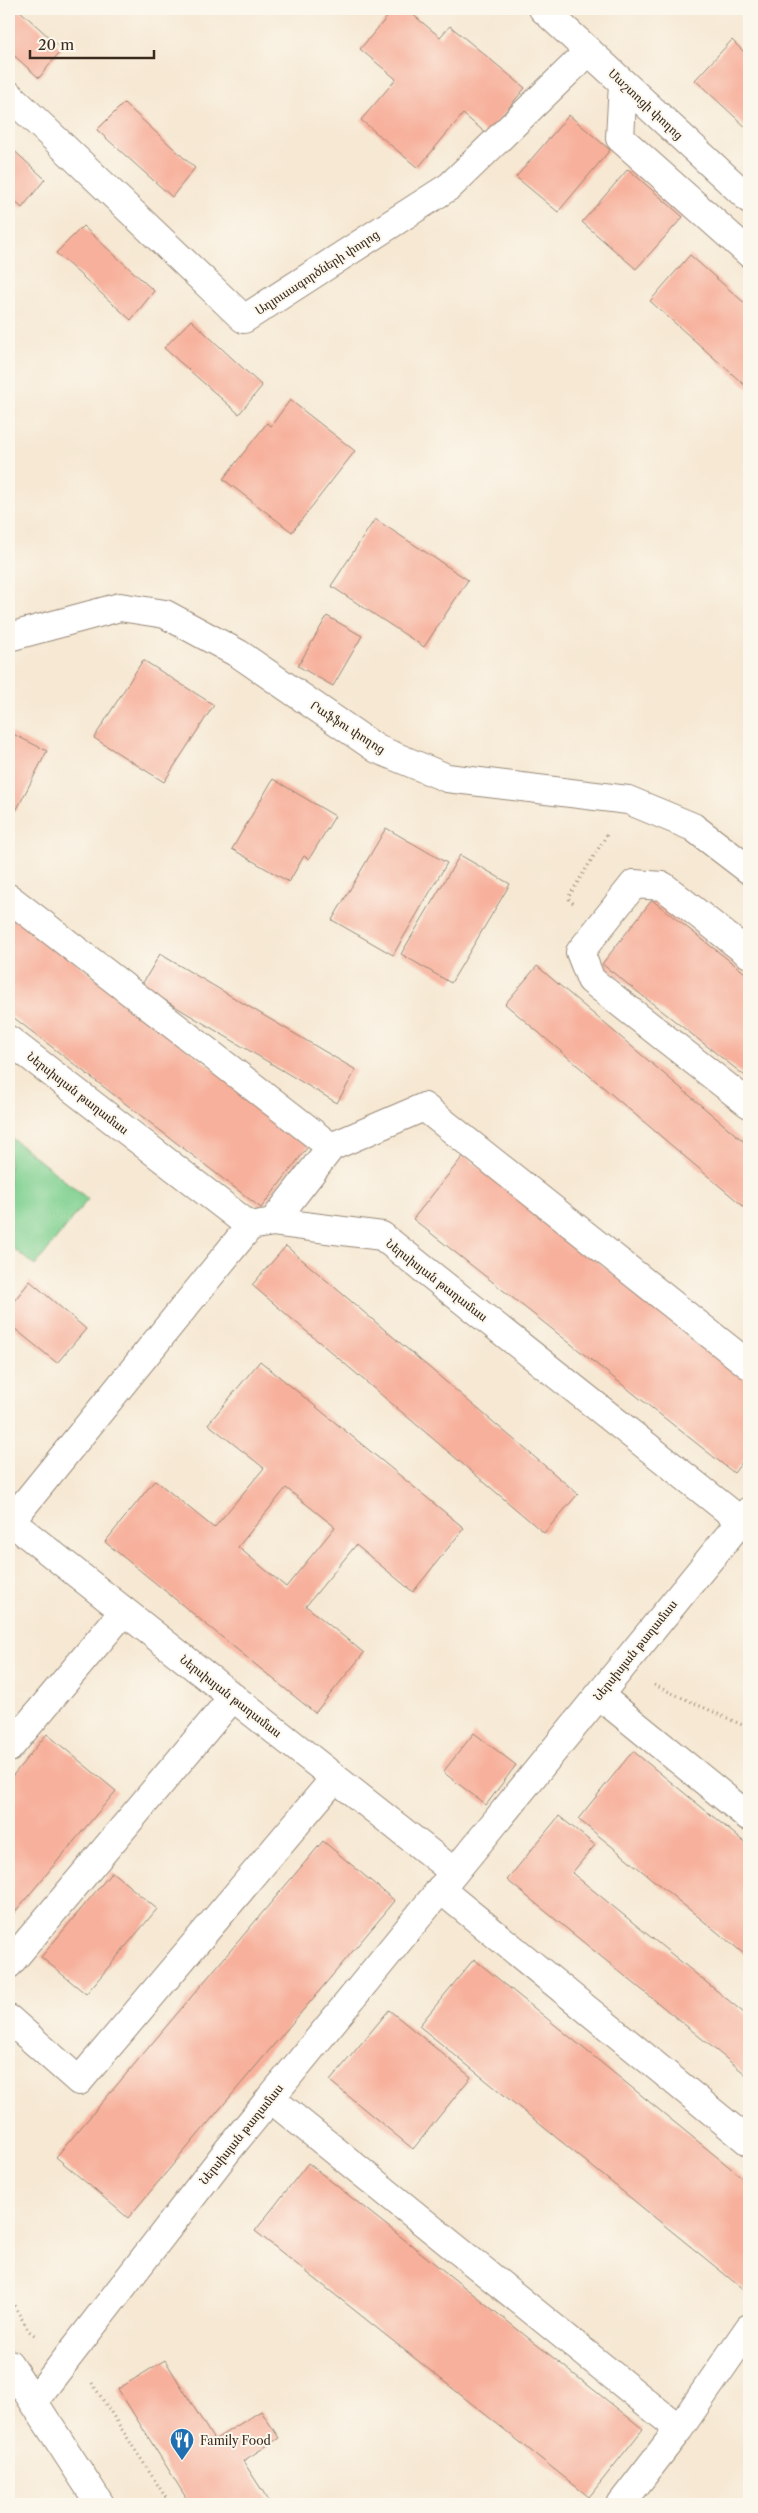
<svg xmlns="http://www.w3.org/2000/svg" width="758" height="2513" viewBox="0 0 758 2513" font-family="'Libre Caslon Text','Noto Serif Armenian',serif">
	<rect width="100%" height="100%" fill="#fbf7ec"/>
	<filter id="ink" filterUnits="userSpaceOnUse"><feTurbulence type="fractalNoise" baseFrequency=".02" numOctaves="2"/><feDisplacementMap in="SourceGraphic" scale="10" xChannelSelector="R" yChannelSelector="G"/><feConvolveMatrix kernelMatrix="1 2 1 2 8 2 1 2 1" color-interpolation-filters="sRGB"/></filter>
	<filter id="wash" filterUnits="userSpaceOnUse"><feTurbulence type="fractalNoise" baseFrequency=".0096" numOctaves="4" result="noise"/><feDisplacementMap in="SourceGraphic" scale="20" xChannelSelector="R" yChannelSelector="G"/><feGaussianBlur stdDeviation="1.12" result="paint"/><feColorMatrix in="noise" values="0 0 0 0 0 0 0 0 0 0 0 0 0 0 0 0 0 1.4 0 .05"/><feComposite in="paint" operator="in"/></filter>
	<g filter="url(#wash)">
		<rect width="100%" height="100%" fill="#f6e8d3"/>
		<path fill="#7fd090" stroke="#5d7d57" d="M9,1136L88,1199L35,1266L9,1245Z"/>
		<g id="blocks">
			<path fill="#f7b09b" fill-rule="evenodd" d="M9,9H18L62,49L39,78L9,51Z
				M394,9H406L440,37L450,26L525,88L487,134L463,114L418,168L361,120L396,79L360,49Z
				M732,40L749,57V130L695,80Z
				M124,103L195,168L172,197L97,130Z
				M569,115L610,150L558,212L516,177Z
				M9,146L45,179L22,208L9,196Z
				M628,169L683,217L636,269L582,222Z
				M83,226L154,291L131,320L56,253Z
				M690,255L748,306L749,305V389L650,301Z
				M191,320L262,386L239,414L164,348Z
				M290,400L355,451L292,532L223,479L267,423L271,426Z
				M375,519L468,580L424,647L331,586Z
				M327,616L362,636L333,686L298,666Z
				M143,660L214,705L164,782L94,738Z
				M9,732L47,751L16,811L9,807Z
				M273,779L335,816L309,859L304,856L289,882L232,849Z
				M386,828L447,863L393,955L332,920Z
				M460,855L510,884L451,983L401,954Z
				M652,900L749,976V1079L602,964Z
				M9,911L310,1144L261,1208L9,1014Z
				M160,954L356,1070L337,1103L141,986Z
				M537,966L749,1146V1211L505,1004Z
				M464,1155L749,1382V1453L734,1473L413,1219Z
				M286,1246L578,1494L544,1533L252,1285Z
				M30,1281L86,1329L57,1363L9,1324V1307Z
				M260,1361L464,1528L413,1592L356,1545L306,1606L364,1653L315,1713L105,1542L155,1480L214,1528L264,1468L208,1424ZM286,1488L335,1527L286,1587L238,1547Z
				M474,1733L516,1765L486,1805L443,1772Z
				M47,1734L116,1791L9,1919V1780Z
				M633,1751L749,1846V1958L578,1819Z
				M559,1816L595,1845L572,1873L749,2017V2077L507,1880Z
				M323,1841L395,1901L128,2218L56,2157Z
				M112,1872L157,1909L86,1994L41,1957Z
				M474,1959L749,2183V2294L419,2026Z
				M389,2010L471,2077L413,2149L330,2081Z
				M308,2163L643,2429L589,2497L255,2231Z
				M165,2360L214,2440L261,2411L279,2438L243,2461L271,2504H190L118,2389Z"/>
		</g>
	</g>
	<g filter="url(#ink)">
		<use href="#blocks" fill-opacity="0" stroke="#988978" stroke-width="1"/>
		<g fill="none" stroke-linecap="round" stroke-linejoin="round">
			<defs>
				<path id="minor" d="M543,9L749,199
					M623,83L620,138L749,253
					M9,95L244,319L450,186L589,51
					M9,637L120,607L165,614L239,654L377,749L447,778L628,800L693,827L749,870
					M9,898L331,1147L424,1107L749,1365
					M749,954L663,886L634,884L580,952L591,980L749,1104
					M9,1040L250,1226L273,1222L382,1236L741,1521
					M273,1222L331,1147
					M9,1520L454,1872
					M10,1522L250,1226
					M599,1695L749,1817
					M9,1748L124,1611
					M440,1889L749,2142
					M9,1964L233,1697
					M9,2019L79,2081L335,1778
					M270,2098L679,2429
					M9,2364L100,2504
					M34,2401L228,2150L749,1511
					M621,2504L679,2429L749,2328"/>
			</defs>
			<use href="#minor" stroke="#988978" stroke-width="30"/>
			<path stroke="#988978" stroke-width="3" stroke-dasharray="1 4" stroke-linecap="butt" d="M573,903L568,898L608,833
				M654,1685L749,1728
				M9,2297L29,2331L37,2337
				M92,2383L170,2504
				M743,2504L749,2499"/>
			<use href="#minor" stroke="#fff" stroke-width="28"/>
		</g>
	</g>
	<defs>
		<symbol id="restaurant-pin" viewBox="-11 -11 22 30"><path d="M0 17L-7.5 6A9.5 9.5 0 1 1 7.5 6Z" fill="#1f6fb2" stroke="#fbf7ec"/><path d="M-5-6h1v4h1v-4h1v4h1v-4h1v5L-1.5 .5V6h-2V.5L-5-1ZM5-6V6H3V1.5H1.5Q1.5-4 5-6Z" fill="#fff"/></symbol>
	</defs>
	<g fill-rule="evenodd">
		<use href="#restaurant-pin" x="168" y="2426" width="28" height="38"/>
	</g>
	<g text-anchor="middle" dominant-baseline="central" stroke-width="4" stroke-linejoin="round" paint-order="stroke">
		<g font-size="12" fill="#3b2a1e" stroke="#fbf7ec">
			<text transform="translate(646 104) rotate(43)">Մաշտոցի փողոց</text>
			<text transform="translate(317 272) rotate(-33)">Աղյուսագործների փողոց</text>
			<text transform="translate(348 727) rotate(33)">Րաֆֆու փողոց</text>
			<text transform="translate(78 1093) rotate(38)">Ներսիսյան թաղամաս</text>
			<text transform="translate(437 1280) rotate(38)">Ներսիսյան թաղամաս</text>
			<text transform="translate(635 1650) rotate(-51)">Ներսիսյան թաղամաս</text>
			<text transform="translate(231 1696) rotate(38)">Ներսիսյան թաղամաս</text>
			<text transform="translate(241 2134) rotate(-51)">Ներսիսյան թաղամաս</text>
		</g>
		<g font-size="12" fill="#3b2a1e" stroke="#fbf7ec" text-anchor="start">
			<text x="200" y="2440">Family Food</text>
		</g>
	</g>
	<rect width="758" height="2513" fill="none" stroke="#fbf7ec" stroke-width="30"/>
	<path d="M30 50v8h124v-8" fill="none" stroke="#3b2a1e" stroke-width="2.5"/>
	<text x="38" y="50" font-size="15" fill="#3b2a1e" stroke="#fbf7ec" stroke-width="4" paint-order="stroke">20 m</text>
</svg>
